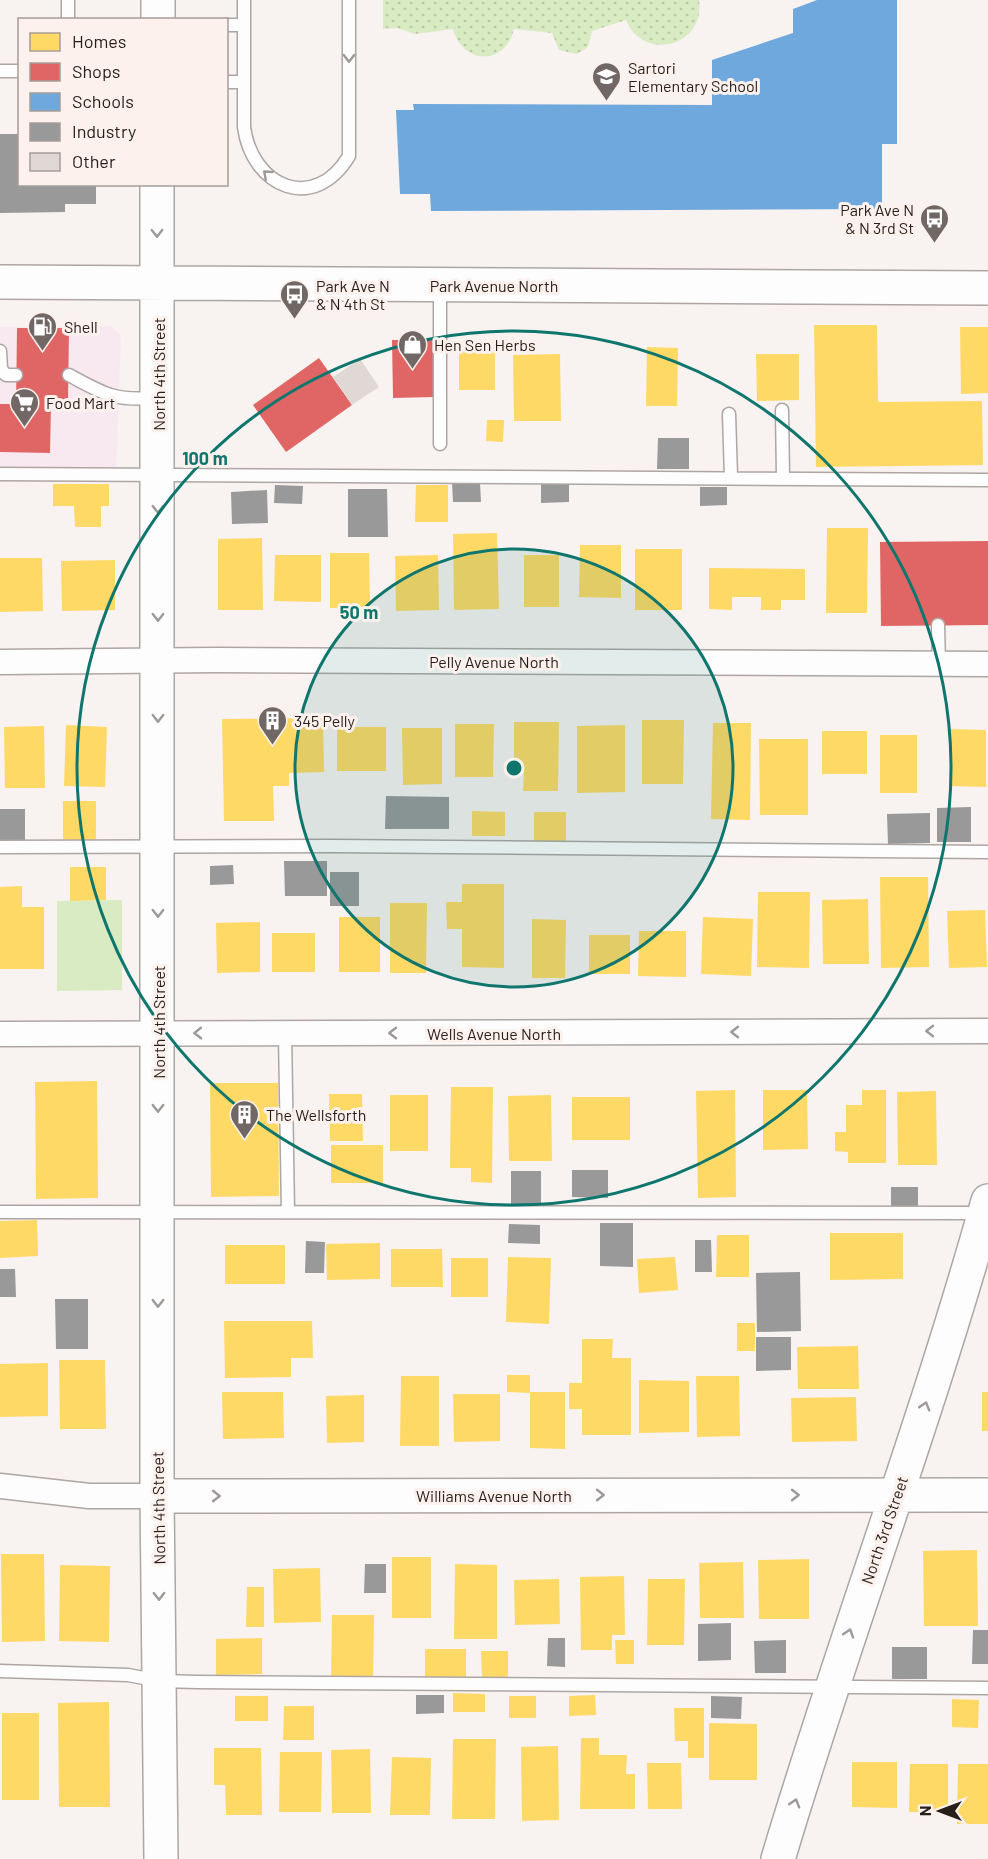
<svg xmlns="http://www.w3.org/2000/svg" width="988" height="1859" viewBox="0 0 988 1859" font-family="Barlow,sans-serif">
	<defs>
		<pattern id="park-dots" width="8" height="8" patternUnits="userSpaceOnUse" patternTransform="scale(1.5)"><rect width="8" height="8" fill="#d8ebc2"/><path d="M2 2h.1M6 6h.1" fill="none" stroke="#b9c9a6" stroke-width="1.8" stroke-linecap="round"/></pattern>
	</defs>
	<rect width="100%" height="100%" fill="#f8f2f0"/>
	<path fill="#f8e9f0" d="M111,326L121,335L116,474H0V327Z"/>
	<path fill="#d8ebc2" d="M122,900V990L57,991V901Z"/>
	<path fill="url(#park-dots)" d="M383,0H699C706,46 644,63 626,20L592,31L588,47L577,54L559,50L552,33L514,29C505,66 463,65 453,29L415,34L397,28L383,29Z"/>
	<path fill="#ffd966" d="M814,325H877L878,402L982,401L983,465L816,467Z
		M960,327H988V393L961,394Z
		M459,342H495V390H459Z
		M647,347L678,348L677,406H646Z
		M560,354L561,421H514L513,355Z
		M756,354H799V400L757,401Z
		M487,420H504L503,442L486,441Z
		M53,484H109V506H101V527H75L74,506H53Z
		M416,485H448V522H415Z
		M827,528H868L867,613H826Z
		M497,533L499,609L454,610L453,534Z
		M262,538L263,610H218V539Z
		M580,545H621V598L579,597Z
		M635,549H682V610H635Z
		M330,553H369L370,607L330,608Z
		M275,555H321V602L274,601Z
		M438,555L439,610L396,611L395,556Z
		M524,555H559V607H524Z
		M0,558H42L43,611L0,612Z
		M115,560V610L62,611L61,561Z
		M709,568L805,569V600H781V610H761V597H732V610L709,609Z
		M323,718L324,772L289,773V786H273L274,821H224L222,719Z
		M642,720H684L683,784H642Z
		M514,722H559L558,791H523L524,771H514Z
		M713,723H751L750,820L711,819Z
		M455,724H494L493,777H455Z
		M66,725L107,727L105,787L64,786Z
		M625,725V792L577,793V726Z
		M44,726L45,788H5L4,727Z
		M337,727H386V771H337Z
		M402,728H442V784L403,785Z
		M950,729L986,730V787L950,786Z
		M822,731H867V774H822Z
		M880,735H917V793H880Z
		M759,739H808V815H760Z
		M63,801H96V845H63Z
		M472,811L505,812V836H472Z
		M534,812H566V843H534Z
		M70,867H106V900L70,901Z
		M880,877H928L929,967L881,968Z
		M462,884H504V968L462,967V929H447L446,902H462Z
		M22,886V907H44V969H0V887Z
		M758,892H810L809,968L757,967Z
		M868,899L869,964H823L822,900Z
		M390,903H427L426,973H390Z
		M985,910L987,967L949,968L947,911Z
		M339,917H380V972H339Z
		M703,917L753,919L751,976L701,974Z
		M532,919L566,920L565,978H532Z
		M260,922V972L217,973L216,923Z
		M639,931H686V977L638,976Z
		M272,933H315V972H272Z
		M589,935H630V974H589Z
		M97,1081L98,1198L36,1199L35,1082Z
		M210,1083H278L279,1196L211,1197Z
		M451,1087H493L492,1183L471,1182V1168H450Z
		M735,1090L736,1197L698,1198L696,1091Z
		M763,1090H807L808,1149L763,1150Z
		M862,1090H886V1163H848V1152L835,1151V1132H846V1105H862Z
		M936,1091L937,1165H898L897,1092Z
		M329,1094H362L363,1141H330Z
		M390,1095H428V1151H390Z
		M551,1095L552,1161H509L508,1096Z
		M572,1097H630V1140H572Z
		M331,1145H383V1183H331Z
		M37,1220L38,1256L0,1258V1221Z
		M830,1233H903V1279L830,1280Z
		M717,1235H749V1277H716Z
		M380,1243V1279L327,1280L326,1244Z
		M225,1245H285V1284H225Z
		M391,1249H442L443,1287H391Z
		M508,1257L551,1258L549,1324L506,1322Z
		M675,1257L678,1290L639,1293L637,1259Z
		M451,1258H488V1297H451Z
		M224,1321H312L313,1358H291V1377L225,1378Z
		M737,1323H755V1351H737Z
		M582,1339H613L612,1358H631V1435H582V1409H569V1383H582Z
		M858,1346L859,1389H798L797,1347Z
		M59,1360H105L106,1429H60Z
		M48,1363V1416L0,1417V1364Z
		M507,1375H530V1393L507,1392Z
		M401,1376H439V1446H400Z
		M696,1376H739L740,1436L697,1437Z
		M639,1380L689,1381V1432L639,1433Z
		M222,1392H283L284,1438L223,1439Z
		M530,1392H565V1449L530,1448Z
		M982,1392H988V1431H982Z
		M453,1394H500V1441L454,1442Z
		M364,1395V1442L327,1443L326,1396Z
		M856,1397L857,1441L792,1442L791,1398Z
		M977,1550L978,1626H924L923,1551Z
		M1,1554H44L45,1641L2,1642Z
		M392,1557H431V1618H392Z
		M809,1559V1619H759L758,1560Z
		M743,1562L744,1618H700L699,1563Z
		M455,1564L497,1565V1639H454Z
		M60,1565L110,1566L109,1642L59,1641Z
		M320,1568L321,1622L274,1623L273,1569Z
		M624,1576L625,1635H612V1650H581L580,1577Z
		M559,1579L560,1624L515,1625L514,1580Z
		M648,1579H685L684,1645H647Z
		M247,1587H264V1627H246Z
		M332,1615H374L373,1681H331Z
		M262,1638V1674L216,1675V1639Z
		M615,1640H634V1664H616Z
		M425,1649H466V1680H425Z
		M481,1651H508V1678H482Z
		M453,1693L485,1694V1712H453Z
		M595,1695L596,1715L569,1716V1696Z
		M235,1696H268V1721H235Z
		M509,1696H536V1718H509Z
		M952,1699L979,1700L978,1728L952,1727Z
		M109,1702L110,1807H59L58,1703Z
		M284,1706H314V1740H283Z
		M674,1708H704V1758H688V1741H675Z
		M2,1713H39V1800H2Z
		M709,1723L757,1724V1780H709Z
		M581,1738H599V1755H627L626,1774H635V1809H580Z
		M453,1739H496L495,1819H452Z
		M558,1746L559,1820L522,1821L521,1747Z
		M214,1748H261L262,1815H226L225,1785H214Z
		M370,1749L371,1813H332L331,1750Z
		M280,1752H322L321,1812H279Z
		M392,1757L431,1758L430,1815H390Z
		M852,1762H897V1808L852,1807Z
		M647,1763H681L682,1809H648Z
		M910,1764H948V1812H909Z
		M958,1764H988V1824H957Z"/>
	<path fill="#e06666" d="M17,328H69L68,405L51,404L50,453L0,452V404H16Z
		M392,340H433L434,397L393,398Z
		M319,358L352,405L286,452L253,405Z
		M988,541V625L881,626L880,542Z"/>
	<path fill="#6fa8dc" d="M817,0H897V144H882V209L431,211L430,194H400L396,110H414L413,104L712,105V60L793,33V9Z"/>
	<path fill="#999" d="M0,134H20V184H96V204H65V212L0,213Z
		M658,438H689V469H657Z
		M452,483H480L481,502H453Z
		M541,484H569V502L541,503Z
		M275,485L303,486L302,504L274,503Z
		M700,487H727V505L700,506Z
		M348,489H387L388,537H348Z
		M267,490L268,523L232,524L231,492Z
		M386,796L449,797V829H385Z
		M971,807V842H937V808Z
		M0,809H25V844H0Z
		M930,813V843L888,844L887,814Z
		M284,861H327V896H285Z
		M233,865L234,884L210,885V866Z
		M330,872H359V906H330Z
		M572,1170H608V1198L572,1197Z
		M511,1171H541V1208L511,1207Z
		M891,1187H918V1206H891Z
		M600,1223H633V1267L600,1266Z
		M509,1224L540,1225V1244L508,1243Z
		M695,1240H711L712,1272H695Z
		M306,1241L325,1242L324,1273H305Z
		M0,1269H15L16,1297H0Z
		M800,1272L801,1331L757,1332L756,1273Z
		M55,1299H88V1349H56Z
		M756,1337H791V1370L756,1371Z
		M365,1564H386V1593H364Z
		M731,1623V1660L698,1661V1624Z
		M973,1630H988V1664H972Z
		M548,1638H565V1667L547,1666Z
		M786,1640V1673H755L754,1641Z
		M892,1647H927V1679H892Z
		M416,1695H444V1713L416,1714Z
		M711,1696L742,1697L741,1719L711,1718Z"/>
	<path fill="#dfd8d5" d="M360,359L379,387L352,405L333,377Z"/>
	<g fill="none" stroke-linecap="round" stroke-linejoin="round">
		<defs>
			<path id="lane" d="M68,0V20
				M244,0V127C252,187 314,214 349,156V0
				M226,25H244
				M0,71H20
				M226,82H244
				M0,351L1,369L6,375H16
				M69,375C104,394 114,401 155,398
				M782,410L783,477
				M729,414L731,477
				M440,444V286
				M0,474L988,480
				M938,625L939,664
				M0,847L333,846L988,852
				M285,1033L288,1212
				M0,1212L983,1213
				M0,1671L128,1675L160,1681L197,1682L988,1688"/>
			<path id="street" d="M0,662L217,660L988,664
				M0,1034L988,1031
				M0,1486L89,1496H157"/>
			<path id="secondary" d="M158,0V20
				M157,184V1496L161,1859
				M0,282L988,288
				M157,1496L988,1495
				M778,1859C844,1638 926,1423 988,1201"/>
		</defs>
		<use href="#lane" stroke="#ada6a3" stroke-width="15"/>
		<use href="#street" stroke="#ada6a3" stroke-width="27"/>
		<use href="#secondary" stroke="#ada6a3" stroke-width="36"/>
		<use href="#lane" stroke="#fefdfd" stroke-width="12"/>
		<use href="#street" stroke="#fefdfd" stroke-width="24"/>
		<use href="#secondary" stroke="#fefdfd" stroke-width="33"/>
	</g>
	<defs><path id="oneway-chevron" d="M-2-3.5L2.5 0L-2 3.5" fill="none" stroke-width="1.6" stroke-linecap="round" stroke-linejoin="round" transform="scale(1.5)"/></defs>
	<g stroke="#9e9997">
		<use href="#oneway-chevron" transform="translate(349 58) rotate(90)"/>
		<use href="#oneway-chevron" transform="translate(267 174) rotate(-139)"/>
		<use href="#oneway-chevron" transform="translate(157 233) rotate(90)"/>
		<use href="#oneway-chevron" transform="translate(158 509) rotate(90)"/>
		<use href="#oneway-chevron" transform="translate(158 617) rotate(90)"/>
		<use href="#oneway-chevron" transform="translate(158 718) rotate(90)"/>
		<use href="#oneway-chevron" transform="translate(158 913) rotate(90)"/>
		<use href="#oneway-chevron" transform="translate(930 1031) rotate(180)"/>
		<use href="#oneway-chevron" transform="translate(735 1032) rotate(180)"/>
		<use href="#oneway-chevron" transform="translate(198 1033) rotate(179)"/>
		<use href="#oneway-chevron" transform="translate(393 1033) rotate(180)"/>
		<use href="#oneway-chevron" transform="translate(158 1108) rotate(90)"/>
		<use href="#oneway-chevron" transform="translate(158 1303) rotate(90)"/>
		<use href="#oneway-chevron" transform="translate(925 1406) rotate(-73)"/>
		<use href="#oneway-chevron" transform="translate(600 1495)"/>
		<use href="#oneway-chevron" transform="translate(795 1495)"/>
		<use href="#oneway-chevron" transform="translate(216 1496)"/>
		<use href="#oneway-chevron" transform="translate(159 1596) rotate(89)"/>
		<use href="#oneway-chevron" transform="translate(849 1633) rotate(-72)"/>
		<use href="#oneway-chevron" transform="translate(795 1803) rotate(-73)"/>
	</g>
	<circle cx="514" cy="768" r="219" fill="#0f766e" fill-opacity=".12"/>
	<g fill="none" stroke="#0f766e" stroke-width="3">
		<circle cx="514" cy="768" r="219"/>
		<circle cx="514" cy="768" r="437"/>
	</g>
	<defs>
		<symbol id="school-pin" viewBox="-11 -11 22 30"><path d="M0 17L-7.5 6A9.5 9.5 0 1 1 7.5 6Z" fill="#716865" stroke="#fcf1ec"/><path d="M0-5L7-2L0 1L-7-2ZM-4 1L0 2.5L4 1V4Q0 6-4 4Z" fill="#fff"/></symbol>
		<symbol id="bus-pin" viewBox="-11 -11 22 30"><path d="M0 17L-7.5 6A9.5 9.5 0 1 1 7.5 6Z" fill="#716865" stroke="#fcf1ec"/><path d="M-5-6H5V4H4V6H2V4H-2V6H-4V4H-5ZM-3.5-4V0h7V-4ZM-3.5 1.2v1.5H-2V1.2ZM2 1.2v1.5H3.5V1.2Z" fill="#fff"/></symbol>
		<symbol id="fuel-pin" viewBox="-11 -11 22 30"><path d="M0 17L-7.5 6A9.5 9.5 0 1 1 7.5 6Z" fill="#716865" stroke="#fcf1ec"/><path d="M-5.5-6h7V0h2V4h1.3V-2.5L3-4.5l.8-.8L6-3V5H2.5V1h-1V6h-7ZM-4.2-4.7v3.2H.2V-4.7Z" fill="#fff"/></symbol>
		<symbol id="shop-pin" viewBox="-11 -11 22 30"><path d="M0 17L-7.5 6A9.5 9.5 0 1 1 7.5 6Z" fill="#716865" stroke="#fcf1ec"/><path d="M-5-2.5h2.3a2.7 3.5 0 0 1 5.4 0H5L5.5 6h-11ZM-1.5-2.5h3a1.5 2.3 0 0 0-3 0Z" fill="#fff"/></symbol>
		<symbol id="supermarket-pin" viewBox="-11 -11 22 30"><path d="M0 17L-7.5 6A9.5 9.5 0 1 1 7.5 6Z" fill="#716865" stroke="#fcf1ec"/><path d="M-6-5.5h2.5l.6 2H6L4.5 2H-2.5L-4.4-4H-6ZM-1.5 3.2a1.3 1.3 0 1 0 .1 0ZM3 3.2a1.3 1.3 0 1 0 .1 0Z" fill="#fff"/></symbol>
		<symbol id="building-pin" viewBox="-11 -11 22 30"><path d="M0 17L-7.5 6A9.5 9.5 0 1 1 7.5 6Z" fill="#716865" stroke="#fcf1ec"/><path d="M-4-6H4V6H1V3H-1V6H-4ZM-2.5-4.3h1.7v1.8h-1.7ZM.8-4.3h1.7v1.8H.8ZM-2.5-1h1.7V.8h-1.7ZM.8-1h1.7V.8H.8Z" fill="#fff"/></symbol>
	</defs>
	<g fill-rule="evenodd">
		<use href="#school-pin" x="590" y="60" width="33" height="45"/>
		<use href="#bus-pin" x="918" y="202" width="33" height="45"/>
		<use href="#bus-pin" x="278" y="278" width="33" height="45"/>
		<use href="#fuel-pin" x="26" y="310" width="33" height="45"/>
		<use href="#shop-pin" x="396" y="328" width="33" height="45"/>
		<use href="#supermarket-pin" x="8" y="386" width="33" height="45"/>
		<use href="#building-pin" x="256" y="704" width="33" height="45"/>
		<use href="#building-pin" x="228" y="1098" width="33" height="45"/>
	</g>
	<g text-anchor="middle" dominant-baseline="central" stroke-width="6" stroke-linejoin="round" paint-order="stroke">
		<g font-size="16" fill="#281e1a" stroke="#fcf1ec" text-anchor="start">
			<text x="628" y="67">Sartori<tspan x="628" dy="18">Elementary School</tspan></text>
			<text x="914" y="209" text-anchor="end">Park Ave N<tspan x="914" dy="18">&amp; N 3rd St</tspan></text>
			<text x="316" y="285">Park Ave N<tspan x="316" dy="18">&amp; N 4th St</tspan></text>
			<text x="64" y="326">Shell</text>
			<text x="434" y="344">Hen Sen Herbs</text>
			<text x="46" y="402">Food Mart</text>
			<text x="294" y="720">345 Pelly</text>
			<text x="266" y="1114">The Wellsforth</text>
		</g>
		<g font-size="16" fill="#281e1a" stroke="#fcf1ec">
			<text x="494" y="285">Park Avenue North</text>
			<text transform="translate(158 374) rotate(-90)">North 4th Street</text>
			<text x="494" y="661">Pelly Avenue North</text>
			<text transform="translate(158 1022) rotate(-90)">North 4th Street</text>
			<text x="494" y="1033">Wells Avenue North</text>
			<text x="494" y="1495">Williams Avenue North</text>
			<text transform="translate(158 1508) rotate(-91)">North 4th Street</text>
			<text transform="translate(884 1530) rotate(-71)">North 3rd Street</text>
		</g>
	</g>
	<circle cx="514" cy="768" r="9" fill="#0f766e" stroke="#fcf1ec" stroke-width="3"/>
	<g font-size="18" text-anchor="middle" font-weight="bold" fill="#0f766e" stroke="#fcf1ec" stroke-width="6" stroke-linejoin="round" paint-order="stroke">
		<text x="205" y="465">100 m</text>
		<text x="359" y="619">50 m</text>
	</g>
	<rect x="18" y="18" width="210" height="168" fill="#fcf1ec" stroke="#a79d98" stroke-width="1.5"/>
	<rect x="30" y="33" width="30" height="18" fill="#ffd966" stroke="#a79d98" stroke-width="1.5"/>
	<text x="72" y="48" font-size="18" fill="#281e1a">Homes</text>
	<rect x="30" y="63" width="30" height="18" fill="#e06666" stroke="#a79d98" stroke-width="1.5"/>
	<text x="72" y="78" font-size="18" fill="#281e1a">Shops</text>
	<rect x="30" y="93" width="30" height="18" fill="#6fa8dc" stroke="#a79d98" stroke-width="1.5"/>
	<text x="72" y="108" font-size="18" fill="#281e1a">Schools</text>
	<rect x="30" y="123" width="30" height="18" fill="#999999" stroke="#a79d98" stroke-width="1.5"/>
	<text x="72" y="138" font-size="18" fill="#281e1a">Industry</text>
	<rect x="30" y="153" width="30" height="18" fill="#dfd8d5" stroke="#a79d98" stroke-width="1.5"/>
	<text x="72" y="168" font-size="18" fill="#281e1a">Other</text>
	<g transform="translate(940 1811) rotate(270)" stroke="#fcf1ec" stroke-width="4.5" paint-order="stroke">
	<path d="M0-4.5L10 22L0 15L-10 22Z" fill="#281e1a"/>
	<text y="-9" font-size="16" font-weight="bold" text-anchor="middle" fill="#281e1a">N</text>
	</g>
</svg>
